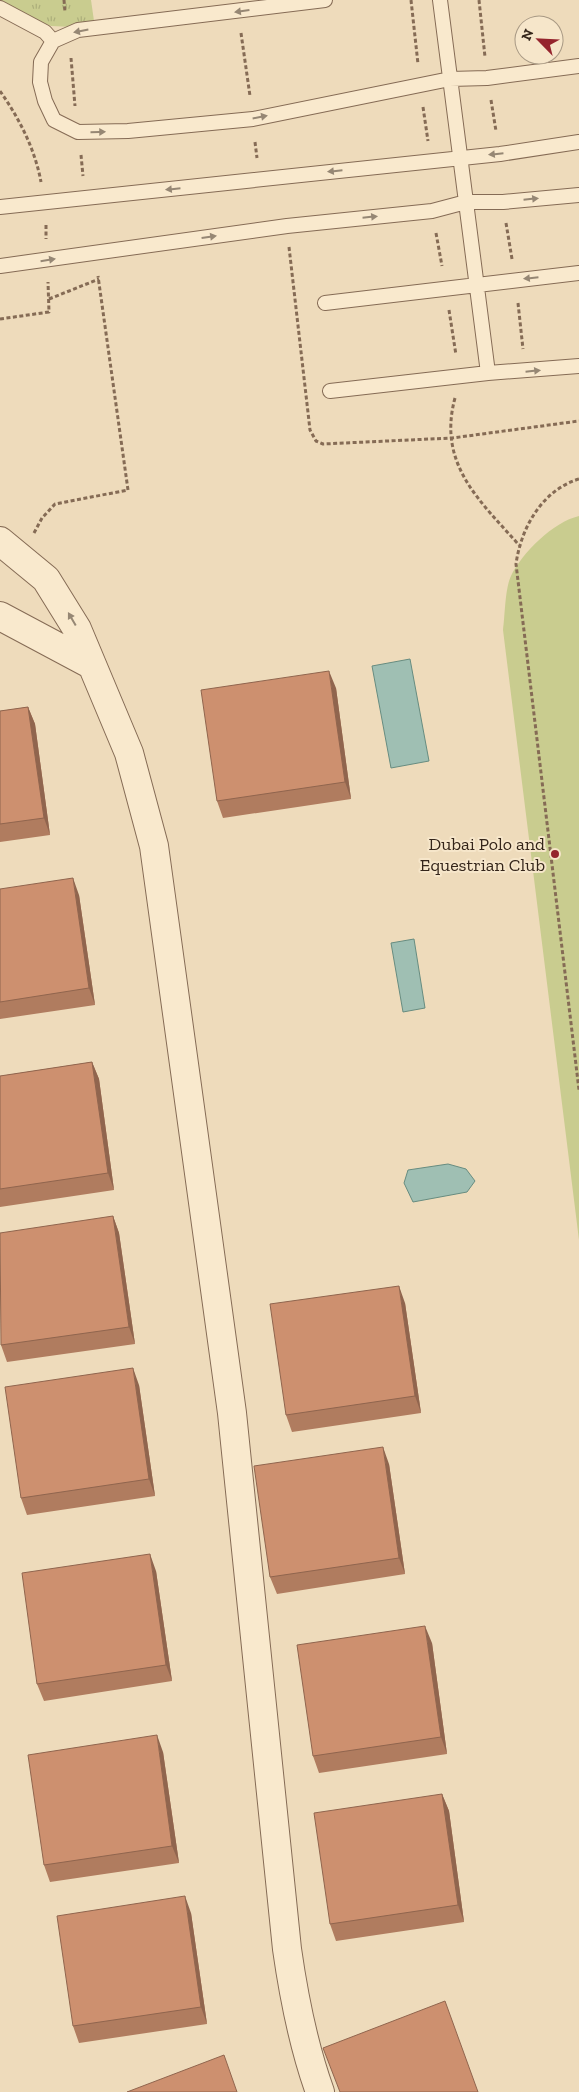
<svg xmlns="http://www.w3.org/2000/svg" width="579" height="2092" viewBox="0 0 579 2092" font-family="'Zilla Slab',serif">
	<defs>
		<pattern id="grass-tufts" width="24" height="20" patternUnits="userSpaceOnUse" patternTransform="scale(1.25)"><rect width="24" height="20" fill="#c9cc8f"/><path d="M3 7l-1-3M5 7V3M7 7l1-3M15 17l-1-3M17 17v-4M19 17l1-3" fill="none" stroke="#adaf7b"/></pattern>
	</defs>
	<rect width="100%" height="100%" fill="#eedbbb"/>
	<path fill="url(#grass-tufts)" d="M0,0H91L95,28L51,26L0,4Z"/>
	<path fill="#c9cc8f" d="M579,516V1240L503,630C505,616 505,588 511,576C522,553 553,522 579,516Z"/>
	<path fill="#9fbfb3" stroke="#678c80" d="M410,659L429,761L391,768L372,666Z
		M414,939L425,1008L403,1012L391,943Z
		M448,1164L466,1169L475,1181L467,1192L413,1202L404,1183L408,1170Z"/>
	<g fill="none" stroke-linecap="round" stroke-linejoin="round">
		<defs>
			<path id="service" d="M325,0L78,30L53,41L41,62L40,82L45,101L54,120L78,132L128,131L253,119L450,79L487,78L579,66
				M440,0L488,373
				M0,8L45,32L53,41
				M0,207L500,154L579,142
				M0,266L287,226L432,211L466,202H503L579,195
				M325,303L579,273
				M330,391L488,373L579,366"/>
			<path id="minor" d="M0,541L46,579L77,629L129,753L154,846L232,1413L287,1949C294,1998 303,2045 320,2092
				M0,616L90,664"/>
		</defs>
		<use href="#service" stroke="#856b55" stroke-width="16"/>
		<use href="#minor" stroke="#856b55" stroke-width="30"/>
		<path stroke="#856b55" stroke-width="3" stroke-dasharray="4 2.5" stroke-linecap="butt" d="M64,0L65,12
			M411,0L418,64
			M479,0L485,57
			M241,33L250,96
			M71,58L75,106
			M0,91C19,118 35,149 41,182
			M491,100L496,131
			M423,107L428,141
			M255,142L257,158
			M81,155L83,176
			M506,223L512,259
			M46,225V239
			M436,233L442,266
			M289,247L310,430L316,441L323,444L452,438L579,421
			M49,299L99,279
			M518,303L523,349
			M449,310L456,355
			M0,319L49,312L48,282
			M455,398C437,464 480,501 519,545
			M579,479C542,490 521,528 516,564L579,1090
			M34,533L42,518L55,504L128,490L98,276"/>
		<use href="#service" stroke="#f9e9cd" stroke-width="14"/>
		<use href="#minor" stroke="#f9e9cd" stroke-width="28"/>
	</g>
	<path fill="#b07c5f" d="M336,688L351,799L223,818L217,801Z
		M28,707L35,724L50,835L0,842V711Z
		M0,889L79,895L95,1005L0,1019Z
		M92,1062L99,1079L114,1190L0,1207V1076Z
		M113,1216L119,1233L135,1344L7,1362L1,1345Z
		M405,1303L421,1413L292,1432L286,1415Z
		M139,1385L155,1496L27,1515L21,1498Z
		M389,1464L405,1574L277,1594L270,1577Z
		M156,1571L172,1681L44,1701L37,1684Z
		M432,1643L447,1754L319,1773L313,1756Z
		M163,1752L179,1863L50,1882L44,1865Z
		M442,1794L449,1811L464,1922L336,1941L330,1924Z
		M191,1913L207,2024L79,2043L73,2026Z"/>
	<path fill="#90654e" d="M329,671L336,688L351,799L345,782Z
		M28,707L35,724L50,835L44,818Z
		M73,878L79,895L95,1005L89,988Z
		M92,1062L99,1079L114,1190L108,1173Z
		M113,1216L119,1233L135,1344L129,1327Z
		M399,1286L405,1303L421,1413L415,1396Z
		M133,1368L139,1385L155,1496L149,1479Z
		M383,1447L389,1464L405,1574L399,1558Z
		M150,1554L156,1571L172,1681L166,1665Z
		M425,1626L432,1643L447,1754L441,1737Z
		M157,1735L163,1752L179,1863L172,1846Z
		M442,1794L449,1811L464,1922L458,1905Z
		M185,1896L191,1913L207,2024L201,2007Z"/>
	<path fill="#cd906f" stroke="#90654e" d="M329,671L345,782L217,801L201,690Z
		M28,707L44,818L0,824V711Z
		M73,878L89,988L0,1002V889Z
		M92,1062L108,1173L0,1189V1076Z
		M113,1216L129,1327L1,1345L0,1233Z
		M399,1286L415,1396L286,1415L270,1304Z
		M133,1368L149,1479L21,1498L5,1387Z
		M383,1447L399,1558L270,1577L254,1466Z
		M150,1554L166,1665L37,1684L22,1573Z
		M425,1626L441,1737L313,1756L297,1645Z
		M157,1735L172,1846L44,1865L28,1755Z
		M442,1794L458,1905L330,1924L314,1813Z
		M185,1896L201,2007L73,2026L57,1916Z
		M445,2001L478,2092H340L323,2048Z
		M224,2055L237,2092H127Z"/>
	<defs><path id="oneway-solid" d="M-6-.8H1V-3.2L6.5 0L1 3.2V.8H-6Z" transform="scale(1.25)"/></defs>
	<g fill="#968774">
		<use href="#oneway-solid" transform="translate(242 11) rotate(172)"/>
		<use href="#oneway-solid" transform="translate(81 31) rotate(169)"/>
		<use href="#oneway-solid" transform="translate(260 117) rotate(-11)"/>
		<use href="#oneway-solid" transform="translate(98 132) rotate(-1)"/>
		<use href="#oneway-solid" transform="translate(496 154) rotate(174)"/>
		<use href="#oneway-solid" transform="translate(335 171) rotate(174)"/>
		<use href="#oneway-solid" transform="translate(173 189) rotate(174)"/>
		<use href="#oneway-solid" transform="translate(531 199) rotate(-6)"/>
		<use href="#oneway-solid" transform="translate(370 217) rotate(-6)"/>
		<use href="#oneway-solid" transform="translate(209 237) rotate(-8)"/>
		<use href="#oneway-solid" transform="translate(48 260) rotate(-9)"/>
		<use href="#oneway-solid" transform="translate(531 278) rotate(174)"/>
		<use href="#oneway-solid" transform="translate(533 371) rotate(-6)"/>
		<use href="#oneway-solid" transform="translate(72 619) rotate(-120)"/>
	</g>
	<circle fill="#95242d" stroke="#f6e6ca" stroke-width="2" cx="555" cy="854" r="5"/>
	<g text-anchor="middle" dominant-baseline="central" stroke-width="4" stroke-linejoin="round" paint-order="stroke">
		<g font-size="18" fill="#34251a" stroke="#f6e6ca" text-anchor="end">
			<text x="545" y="844">Dubai Polo and<tspan x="545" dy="21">Equestrian Club</tspan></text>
		</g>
	</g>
	<g transform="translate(539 40) rotate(294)"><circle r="24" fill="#f6e6ca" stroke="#a89984"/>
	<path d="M0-4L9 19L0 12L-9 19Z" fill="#95242d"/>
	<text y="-8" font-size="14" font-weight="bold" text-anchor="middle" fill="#34251a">N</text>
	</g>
</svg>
